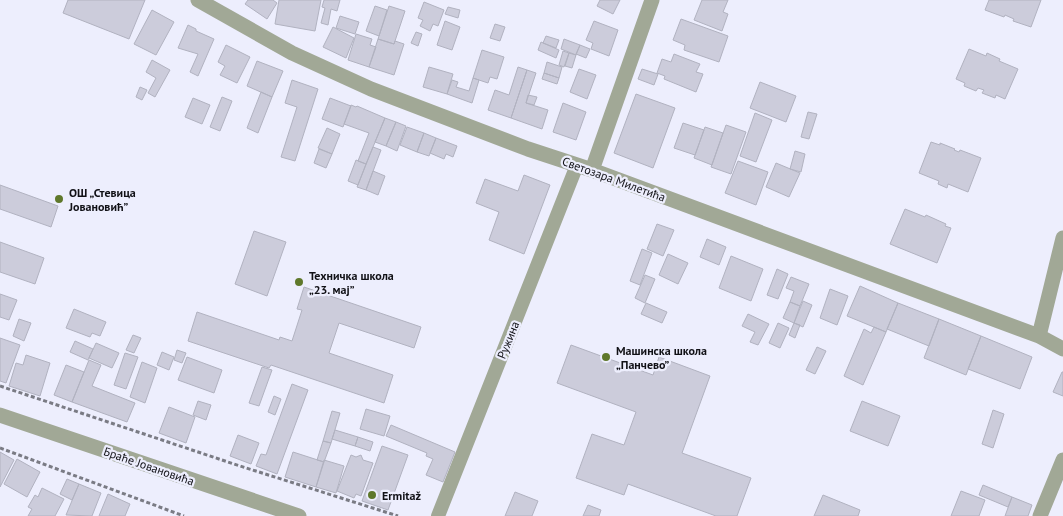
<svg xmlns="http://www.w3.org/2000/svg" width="1063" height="516" viewBox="0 0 1063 516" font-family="'PT Sans',sans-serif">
	<rect width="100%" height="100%" fill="#edeefd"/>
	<path fill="#ccccdb" stroke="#b1b2c0" d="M68,0H145L129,39L63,13Z
		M248,0H273L277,3L267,19L245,4Z
		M279,0H321L315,31L275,24Z
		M324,0H340L337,11L331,9L328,25L321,23L325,8L322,7Z
		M600,0H620L613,14L597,6Z
		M702,0H728L723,12L728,14L722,31L694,20Z
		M989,0H1041L1031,27L1013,21L1014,19L1005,15L1004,17L985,10Z
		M424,2L444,10L438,26L433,24L430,31L420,26L423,20L418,18Z
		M375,6L387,10L379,36L366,31Z
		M389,6L405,11L394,44L378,39Z
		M448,7L460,10L458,18L445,14Z
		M152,10L174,22L156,55L134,44Z
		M340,16L359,22L355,34L336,28Z
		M681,19L728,36L719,62L684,50L685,45L673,40Z
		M445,21L460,27L452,50L437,45Z
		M594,21L618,30L609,56L591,49L593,43L586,40Z
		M495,24L505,27L500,41L490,38Z
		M188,25L196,29V31L214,39L198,76L190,72L198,54L178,48Z
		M333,27L354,38L346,58L323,47Z
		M416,32L422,34L418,46L411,43Z
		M356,34L372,39L370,45L376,47L369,67L348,60Z
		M546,36L559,40L556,48L543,43Z
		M378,39L394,44L395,41L404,44L394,75L369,67Z
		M564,39L580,45L576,55L561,49Z
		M541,42L559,50L556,58L538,50Z
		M226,45L250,57L237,83L220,75L225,66L218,62Z
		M580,45L590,49L586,58L576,54Z
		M969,49L986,56L987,53L1000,59L999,61L1018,69L1005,99L996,95L995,98L982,93L984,90L978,88L976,91L964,86L965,83L956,79Z
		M482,50L504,57L497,79L490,77L488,83L473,78Z
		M563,51L569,53L564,67L559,65Z
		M569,53L576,55L572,68L565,66Z
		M674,54L700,64L696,72L703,74L696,92L664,79L665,76L657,73L662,59L671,62Z
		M152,60L170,70L155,97L148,93L156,78L146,72Z
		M257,61L283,71L272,97L247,86Z
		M547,62L562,67L559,78L544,73Z
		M429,67L453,74L447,94L423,87Z
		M518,67L527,70L511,118L488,110L495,90L509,95Z
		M579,69L596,75L587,99L570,92Z
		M642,69L658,74L654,85L638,79Z
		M527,70L536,73L526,103L548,110L542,129L511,118Z
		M544,73L559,78L557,84L542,79Z
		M473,78L479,80L472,103L447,94L452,80L458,82L456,87L469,91Z
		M292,80L318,89L295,161L281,157L297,107L285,103Z
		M760,82L796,96L786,122L750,108Z
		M140,87L147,90L142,100L136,97Z
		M261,92L272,97L258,133L247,128Z
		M636,94L675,108L653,168L614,153Z
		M528,95L537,97L534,105L526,103Z
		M222,97L232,101L220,131L210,127Z
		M193,98L210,105L202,124L185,117Z
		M330,98L351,106L343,127L322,119Z
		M563,103L586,112L576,140L553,132Z
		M351,105L356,107L357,106L385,118L366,164L358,161L369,133L344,124Z
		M808,112L817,114L809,139L801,137Z
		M755,113L772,120L756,162L740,156Z
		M385,118L396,122L386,146L375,142Z
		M396,122L406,126L397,151L386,146Z
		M683,123L704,130L695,155L674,148Z
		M726,125L746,132L731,174L711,167Z
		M407,127L424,133L417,152L400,145Z
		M705,127L723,133L712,165L694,158Z
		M327,128L340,134L332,154L318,148Z
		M424,133L436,138L429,156L417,152Z
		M436,138L457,146L453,157L446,154L444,159L430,153Z
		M931,142L940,145V143L955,149L954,150L959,152L960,150L981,158L968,192L948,184L947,188L938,184L939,181L919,173Z
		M373,147L381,150L366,190L357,187Z
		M319,149L332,154L326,168L314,163Z
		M795,151L805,154L801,172L790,169Z
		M356,160L366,164L358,185L348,181Z
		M738,161L768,172L756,205L725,193Z
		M776,163L800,173L789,197L766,187Z
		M373,171L385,176L378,195L366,190Z
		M524,175L550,185L524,254L489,240L499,212L476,203L485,179L518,191Z
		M0,185L58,206L51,227L0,209Z
		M905,209L925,217L926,215L946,224L945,226L951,228L937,263L890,244Z
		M657,224L674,230L663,256L647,249Z
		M254,231L286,242L267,296L235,284Z
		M707,239L726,247L719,265L700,257Z
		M0,242L44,258L35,284L0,272Z
		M642,249L652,253L640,285L630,281Z
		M668,254L688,263L678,284L659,275Z
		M731,256L763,269L751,301L719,288Z
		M777,269L788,274L778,299L767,295Z
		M645,275L655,279L645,303L635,298Z
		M791,277L809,284L800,306L790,302L794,291L786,288Z
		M860,286L898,303L886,332L847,316Z
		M304,287L421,327L414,348L339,323L329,353L393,375L384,403L271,365L269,368L188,341L197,312L279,340L280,337L292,341L302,310L297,309Z
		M830,289L848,296L837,325L820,318Z
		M0,294L17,300L9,320L0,317Z
		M803,301L812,305L803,327L794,323Z
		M790,302L800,306L794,323L783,318Z
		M646,303L667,312L662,323L641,314Z
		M898,303L939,319L929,346L887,329Z
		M74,309L106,322L100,336L92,333L90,337L66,328Z
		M748,314L769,324L758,345L750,342L755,332L742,326Z
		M19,319L31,323L24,341L13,336Z
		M939,319L981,336L966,375L924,358Z
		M778,323L789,328L780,348L769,343Z
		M794,323L800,325L795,338L789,335Z
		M874,327L886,332L863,385L844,376L864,329L871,333Z
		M133,335L141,338L134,353L126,350Z
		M981,336L1032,357L1020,389L968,369Z
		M0,338L20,345L6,383L0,381Z
		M75,341L93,349L88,360L70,352Z
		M96,343L119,353L112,368L89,358Z
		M571,345L653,375L659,357L710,376L682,453L751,478L737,516H716L628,484L624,495L576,478L592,434L624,445L636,412L557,383Z
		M817,347L826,351L815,374L806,370Z
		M177,350L186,353L182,363L174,360Z
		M162,352L174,357L169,370L157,365Z
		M125,353L138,357L126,389L114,385Z
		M26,355L50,363L40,396L9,386L16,363L23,365Z
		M187,357L222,370L214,393L178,380Z
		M89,360L101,365L92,386L135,403L127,422L72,402Z
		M142,362L157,368L145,403L130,397Z
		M66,365L84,372L72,402L54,395Z
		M262,367L272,370L259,406L249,403Z
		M1062,372H1063V396L1053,392Z
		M292,384L308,390L277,474L256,466L261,454L266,455Z
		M274,396L281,399L275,415L268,412Z
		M198,401L211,405L206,420L193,415Z
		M862,401L900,416L888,446L850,431Z
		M169,407L195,417L186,443L159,433Z
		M366,409L390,416L384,436L360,429Z
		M993,410L1004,414L993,448L982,444Z
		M332,411L340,413L331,443L323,441Z
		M391,425L455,452L443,482L426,475L433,459L426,456L427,453L386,436Z
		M335,430L358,437L355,446L332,439Z
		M238,435L259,443L251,464L230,456Z
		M358,437L373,442L370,451L355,446Z
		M323,441L331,443L324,462L317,460Z
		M382,446L408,455L388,510L362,501Z
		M0,452L14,460L0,487Z
		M293,452L324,462L316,487L285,477Z
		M351,455L356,457L361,455L363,460L373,463L361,496L356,494L354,498L337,491Z
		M17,459L40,472L27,497L4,484Z
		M324,460L344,466L336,493L316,487Z
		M67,479L79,484L72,500L60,494Z
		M79,484L101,493L92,516L66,515Z
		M983,485L1012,497L1008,507L979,495Z
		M42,488L64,499L55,516H28L32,509L28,507L35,495L38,497Z
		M961,491L985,500L979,516H951Z
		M515,492L538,501L532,516H505Z
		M108,494L130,504L125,516H99Z
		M823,495L860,510L858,516H814Z
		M1012,497L1032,505L1028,516H1005Z
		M588,505L601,510L599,516H583Z"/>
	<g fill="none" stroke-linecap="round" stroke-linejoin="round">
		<path stroke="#7a7b84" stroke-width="3" stroke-dasharray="4 2.5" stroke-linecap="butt" d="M0,386L240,466L398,516
			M0,448L184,516"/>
		<path stroke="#a1a896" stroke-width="14" d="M438,516L577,165"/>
		<path stroke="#a1a896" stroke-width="15" d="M198,0L292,53L371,89L528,149L592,170L1039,336L1063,349
			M592,170L652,0
			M1039,336L1063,238
			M0,415L299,516
			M1040,516L1063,460"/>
	</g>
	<g fill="#5f782b" stroke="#edeefd" stroke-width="2">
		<circle cx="59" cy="199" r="5"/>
		<circle cx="299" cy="282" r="5"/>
		<circle cx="606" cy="357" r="5"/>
		<circle cx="372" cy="495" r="5"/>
	</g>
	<g text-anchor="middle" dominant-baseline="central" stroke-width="4.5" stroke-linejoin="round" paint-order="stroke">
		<g font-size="12" fill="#111116" stroke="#edeefd">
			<text transform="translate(614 179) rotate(20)">Светозара Милетића</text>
			<text transform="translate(508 340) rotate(-68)">Ружина</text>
			<text transform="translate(149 466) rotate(19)">Браће Јовановића</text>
		</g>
		<g font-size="12" font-weight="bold" fill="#111116" stroke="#edeefd" text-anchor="start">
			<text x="69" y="192">ОШ „Стевица<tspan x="69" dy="14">Јовановић”</tspan></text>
			<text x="309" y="275">Техничка школа<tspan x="309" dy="14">„23. мај”</tspan></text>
			<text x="616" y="350">Машинска школа<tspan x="616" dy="14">„Панчево”</tspan></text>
			<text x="382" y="495">Ermitaž</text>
		</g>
	</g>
</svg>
